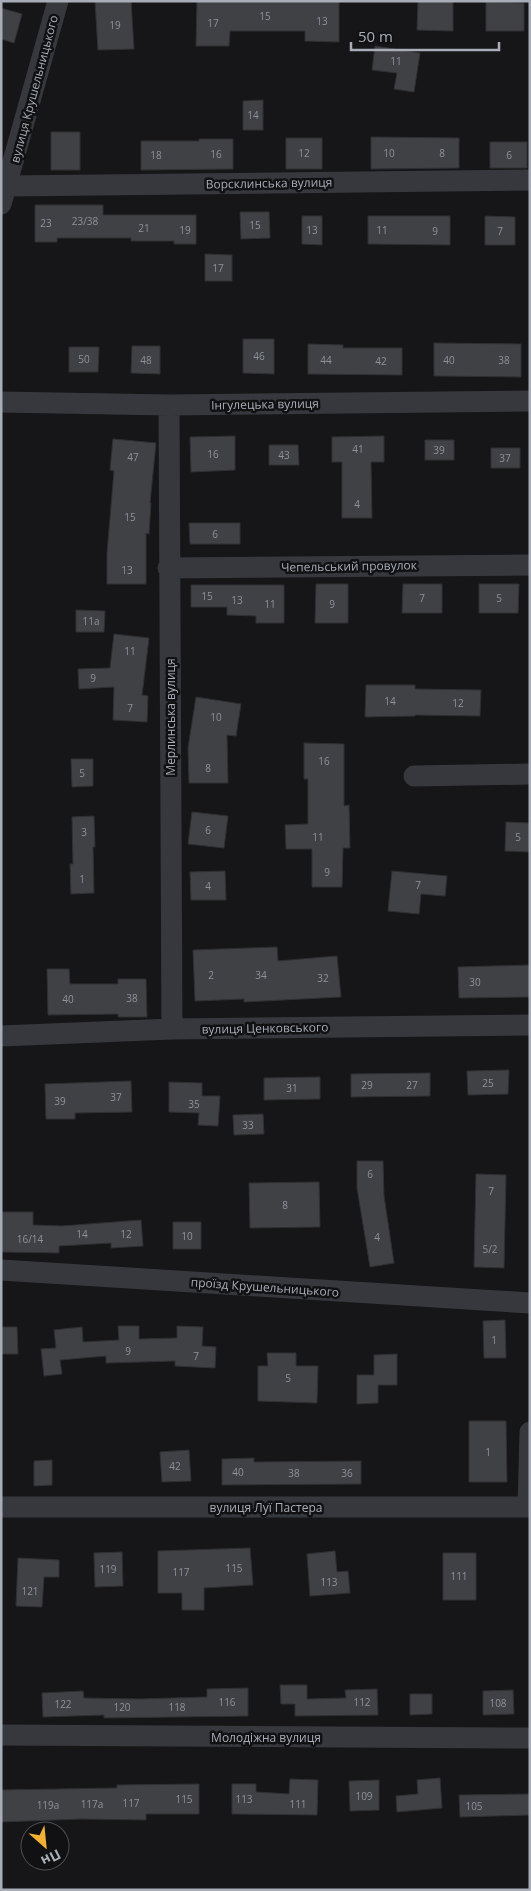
<svg xmlns="http://www.w3.org/2000/svg" width="531" height="1891" viewBox="0 0 531 1891" font-family="'Open Sans',sans-serif">
	<rect width="100%" height="100%" fill="#161618"/>
	<path fill="#404145" stroke="#303034" d="M95,1H131L134,49L98,50Z
		M197,1H339V42L305,41V31H230L229,46H196Z
		M418,1H453V31L417,30Z
		M486,2L524,3V31H486Z
		M1,8L22,14L14,43L1,39Z
		M375,46L420,53L414,92L394,89L397,73L372,70Z
		M263,100V130H243V101Z
		M51,132H80V170H51Z
		M371,137L459,138V168L371,169Z
		M286,138H322V169H286Z
		M199,139H233V169L141,170V141H199Z
		M490,142H527V168H490Z
		M35,205H103V215H196V244H174V241H131V238H57V242H35Z
		M240,212H269L270,238L241,239Z
		M302,216H322V245L302,244Z
		M368,216H450V245L368,244Z
		M485,216L515,217V245H485Z
		M205,254L232,255V281H205Z
		M243,339H274V374L243,373Z
		M434,343L521,344V377L434,376Z
		M308,344L343,345V348H402V375L308,374Z
		M132,346H160V374L131,373Z
		M69,347H99L98,372H69Z
		M235,436V470L191,472L190,437Z
		M384,436V462H371L372,518H342V462H332V437Z
		M113,439L156,443L150,503H151L149,534L146,533V584H107V553L114,471L110,470Z
		M425,440H454V460H425Z
		M269,445H298L299,465H269Z
		M491,448H520V468H491Z
		M189,523H240V544H190Z
		M316,584H348V623H315Z
		M403,584H442V613H402Z
		M479,584H519L518,613H479Z
		M191,585H284V623H256V616L227,615V607H191Z
		M76,610L105,611L104,632H76Z
		M114,634L149,638L142,695L148,696L147,722L113,720L114,687L79,689L78,669L110,668Z
		M366,685H415V689L481,690L480,716L415,715V716L365,717Z
		M196,697L241,704L236,736L227,735L228,783H189L188,748Z
		M304,743L344,744V806L349,805L350,848H343L342,887H312V849H286L285,825L308,824V779H304Z
		M71,759H93V786L72,787Z
		M192,812L228,816L224,848L188,844Z
		M94,816L95,847H93L94,893L71,894L70,864H73L72,817Z
		M506,822L530,823V852L505,851Z
		M225,871L226,900H191L190,872Z
		M392,871L447,876L445,896L421,894L419,914L388,911Z
		M277,947L278,961L337,956L341,997L244,1002V999L195,1001L193,950Z
		M530,965V997L459,998L458,967Z
		M47,969H69L70,984H118V979H146L147,1017H118V1014L48,1015Z
		M509,1070L508,1094L468,1095L467,1071Z
		M430,1073V1096L351,1097V1074Z
		M320,1077V1099L264,1100V1078Z
		M131,1081L132,1112L75,1113V1119H46L45,1084Z
		M169,1082L202,1083V1096H220L218,1126L198,1125L199,1113L169,1112Z
		M263,1114L264,1134L234,1135L233,1115Z
		M357,1161H383L384,1196L394,1263L370,1267L357,1188Z
		M476,1174L506,1175L504,1268L474,1267Z
		M319,1182L320,1227L250,1228L249,1183Z
		M1,1212H33V1225L62,1226L141,1220L143,1246L111,1248V1243L59,1246V1253L1,1252Z
		M173,1222H201V1249H173Z
		M505,1320L506,1358H484L483,1321Z
		M118,1326H139V1339L177,1338V1326L203,1327L202,1346L216,1347L215,1368L175,1366V1361L106,1363V1356L60,1360L62,1374L44,1376L41,1349L56,1348L54,1330L82,1327L83,1342L119,1340Z
		M1,1327H17L18,1354H1Z
		M267,1353H296V1366H318L317,1403L258,1401V1366H268Z
		M397,1354V1385H378V1403L357,1404V1375H374V1355Z
		M469,1421H506L507,1482H469Z
		M189,1450L191,1481L162,1482L160,1452Z
		M254,1458V1462L361,1461V1484L222,1485V1459Z
		M52,1460V1485L34,1486V1461Z
		M250,1548L253,1585L204,1588V1610H182V1593H158V1551Z
		M335,1551L337,1572L348,1571L350,1593L310,1596L307,1554Z
		M122,1552L123,1586L95,1587L94,1553Z
		M443,1553H476V1600H443Z
		M18,1558L59,1560V1577H44L42,1607L16,1606Z
		M280,1685H307V1699L346,1698L345,1690L377,1689L378,1715L295,1716V1704H281Z
		M248,1688V1716L104,1718V1715L43,1717L42,1693L83,1691L84,1698L139,1699L207,1697V1689Z
		M513,1690L514,1714L483,1715V1691Z
		M410,1694H432V1714L410,1715Z
		M440,1778L442,1808L397,1812L396,1796L418,1794L417,1780Z
		M290,1779L318,1780L317,1815L232,1814V1784H256V1792L289,1794Z
		M379,1780V1810L350,1811L349,1781Z
		M199,1784V1814H146V1820L81,1819L1,1822V1790L117,1788V1785Z
		M530,1794V1815L460,1817L459,1795Z"/>
	<g fill="none" stroke-linecap="round" stroke-linejoin="round">
		<path stroke="#37383d" stroke-width="21" d="M7,186L530,180
			M1,204L58,1
			M1,402L169,405L530,401
			M169,405L172,1029
			M168,568L530,565
			M414,776L530,774
			M1,1036L172,1029L530,1025
			M1,1270L530,1303
			M1,1507H530
			M528,1507L530,1432
			M1,1735L530,1738"/>
	</g>
	<g text-anchor="middle" dominant-baseline="central" stroke-width="5" stroke-linejoin="round" paint-order="stroke">
		<g font-size="10" fill="#8e929b">
			<text x="265" y="16">15</text>
			<text x="322" y="21">13</text>
			<text x="213" y="23">17</text>
			<text x="115" y="25">19</text>
			<text x="396" y="61">11</text>
			<text x="253" y="115">14</text>
			<text x="304" y="153">12</text>
			<text x="389" y="153">10</text>
			<text x="442" y="153">8</text>
			<text x="216" y="154">16</text>
			<text x="156" y="155">18</text>
			<text x="509" y="155">6</text>
			<text x="85" y="221">23/38</text>
			<text x="46" y="223">23</text>
			<text x="255" y="225">15</text>
			<text x="144" y="228">21</text>
			<text x="185" y="230">19</text>
			<text x="312" y="230">13</text>
			<text x="382" y="230">11</text>
			<text x="435" y="231">9</text>
			<text x="500" y="231">7</text>
			<text x="218" y="268">17</text>
			<text x="259" y="356">46</text>
			<text x="84" y="359">50</text>
			<text x="146" y="360">48</text>
			<text x="326" y="360">44</text>
			<text x="449" y="360">40</text>
			<text x="504" y="360">38</text>
			<text x="381" y="361">42</text>
			<text x="358" y="449">41</text>
			<text x="439" y="450">39</text>
			<text x="213" y="454">16</text>
			<text x="284" y="455">43</text>
			<text x="133" y="457">47</text>
			<text x="505" y="458">37</text>
			<text x="357" y="504">4</text>
			<text x="130" y="517">15</text>
			<text x="215" y="534">6</text>
			<text x="127" y="570">13</text>
			<text x="207" y="596">15</text>
			<text x="422" y="598">7</text>
			<text x="499" y="598">5</text>
			<text x="237" y="600">13</text>
			<text x="270" y="604">11</text>
			<text x="332" y="604">9</text>
			<text x="91" y="621">11а</text>
			<text x="130" y="651">11</text>
			<text x="93" y="678">9</text>
			<text x="390" y="701">14</text>
			<text x="458" y="703">12</text>
			<text x="130" y="708">7</text>
			<text x="216" y="717">10</text>
			<text x="324" y="761">16</text>
			<text x="208" y="768">8</text>
			<text x="82" y="773">5</text>
			<text x="208" y="830">6</text>
			<text x="84" y="832">3</text>
			<text x="318" y="837">11</text>
			<text x="518" y="837">5</text>
			<text x="327" y="872">9</text>
			<text x="82" y="879">1</text>
			<text x="418" y="885">7</text>
			<text x="208" y="886">4</text>
			<text x="211" y="975">2</text>
			<text x="261" y="975">34</text>
			<text x="323" y="978">32</text>
			<text x="475" y="982">30</text>
			<text x="132" y="998">38</text>
			<text x="68" y="999">40</text>
			<text x="488" y="1083">25</text>
			<text x="367" y="1085">29</text>
			<text x="412" y="1085">27</text>
			<text x="292" y="1088">31</text>
			<text x="116" y="1097">37</text>
			<text x="60" y="1101">39</text>
			<text x="194" y="1104">35</text>
			<text x="248" y="1125">33</text>
			<text x="370" y="1174">6</text>
			<text x="491" y="1191">7</text>
			<text x="285" y="1205">8</text>
			<text x="82" y="1234">14</text>
			<text x="126" y="1234">12</text>
			<text x="187" y="1236">10</text>
			<text x="377" y="1237">4</text>
			<text x="30" y="1239">16/14</text>
			<text x="490" y="1249">5/2</text>
			<text x="494" y="1340">1</text>
			<text x="128" y="1351">9</text>
			<text x="196" y="1356">7</text>
			<text x="288" y="1378">5</text>
			<text x="488" y="1452">1</text>
			<text x="175" y="1466">42</text>
			<text x="238" y="1472">40</text>
			<text x="294" y="1473">38</text>
			<text x="347" y="1473">36</text>
			<text x="234" y="1568">115</text>
			<text x="108" y="1569">119</text>
			<text x="181" y="1572">117</text>
			<text x="459" y="1576">111</text>
			<text x="329" y="1582">113</text>
			<text x="30" y="1591">121</text>
			<text x="227" y="1702">116</text>
			<text x="362" y="1702">112</text>
			<text x="498" y="1703">108</text>
			<text x="63" y="1704">122</text>
			<text x="122" y="1707">120</text>
			<text x="177" y="1707">118</text>
			<text x="364" y="1796">109</text>
			<text x="184" y="1799">115</text>
			<text x="244" y="1799">113</text>
			<text x="131" y="1803">117</text>
			<text x="92" y="1804">117а</text>
			<text x="298" y="1804">111</text>
			<text x="48" y="1805">119а</text>
			<text x="474" y="1806">105</text>
		</g>
		<g font-size="12" fill="#a8adb8" stroke="#111113">
			<text transform="translate(34 89) rotate(-75)">вулиця Крушельницького</text>
			<text transform="translate(269 183) rotate(-1)">Ворсклинська вулиця</text>
			<text transform="translate(265 404) rotate(-1)">Інгулецька вулиця</text>
			<text transform="translate(349 566) rotate(-1)">Чепельський провулок</text>
			<text transform="translate(170 717) rotate(-90)">Мерлинська вулиця</text>
			<text transform="translate(265 1028) rotate(-1)">вулиця Ценковського</text>
			<text transform="translate(265 1287) rotate(4)">проїзд Крушельницького</text>
			<text x="266" y="1507">вулиця Луї Пастера</text>
			<text x="266" y="1737">Молодіжна вулиця</text>
		</g>
	</g>
	<rect width="531" height="1891" fill="none" stroke="#a8adb8" stroke-width="5"/>
	<g transform="translate(45 1846) rotate(153)"><circle r="24" fill="#111113" stroke="#4d4f55"/>
	<path d="M0-4L9 19L0 12L-9 19Z" fill="#f2b134"/>
	<text y="-8" font-size="14" font-weight="bold" text-anchor="middle" fill="#a8adb8">Пн</text>
	</g>
	<path d="M351 42v8h148v-8" fill="none" stroke="#a8adb8" stroke-width="2.5"/>
	<text x="358" y="42" font-size="15" fill="#a8adb8" stroke="#111113" stroke-width="4" paint-order="stroke">50 m</text>
</svg>
